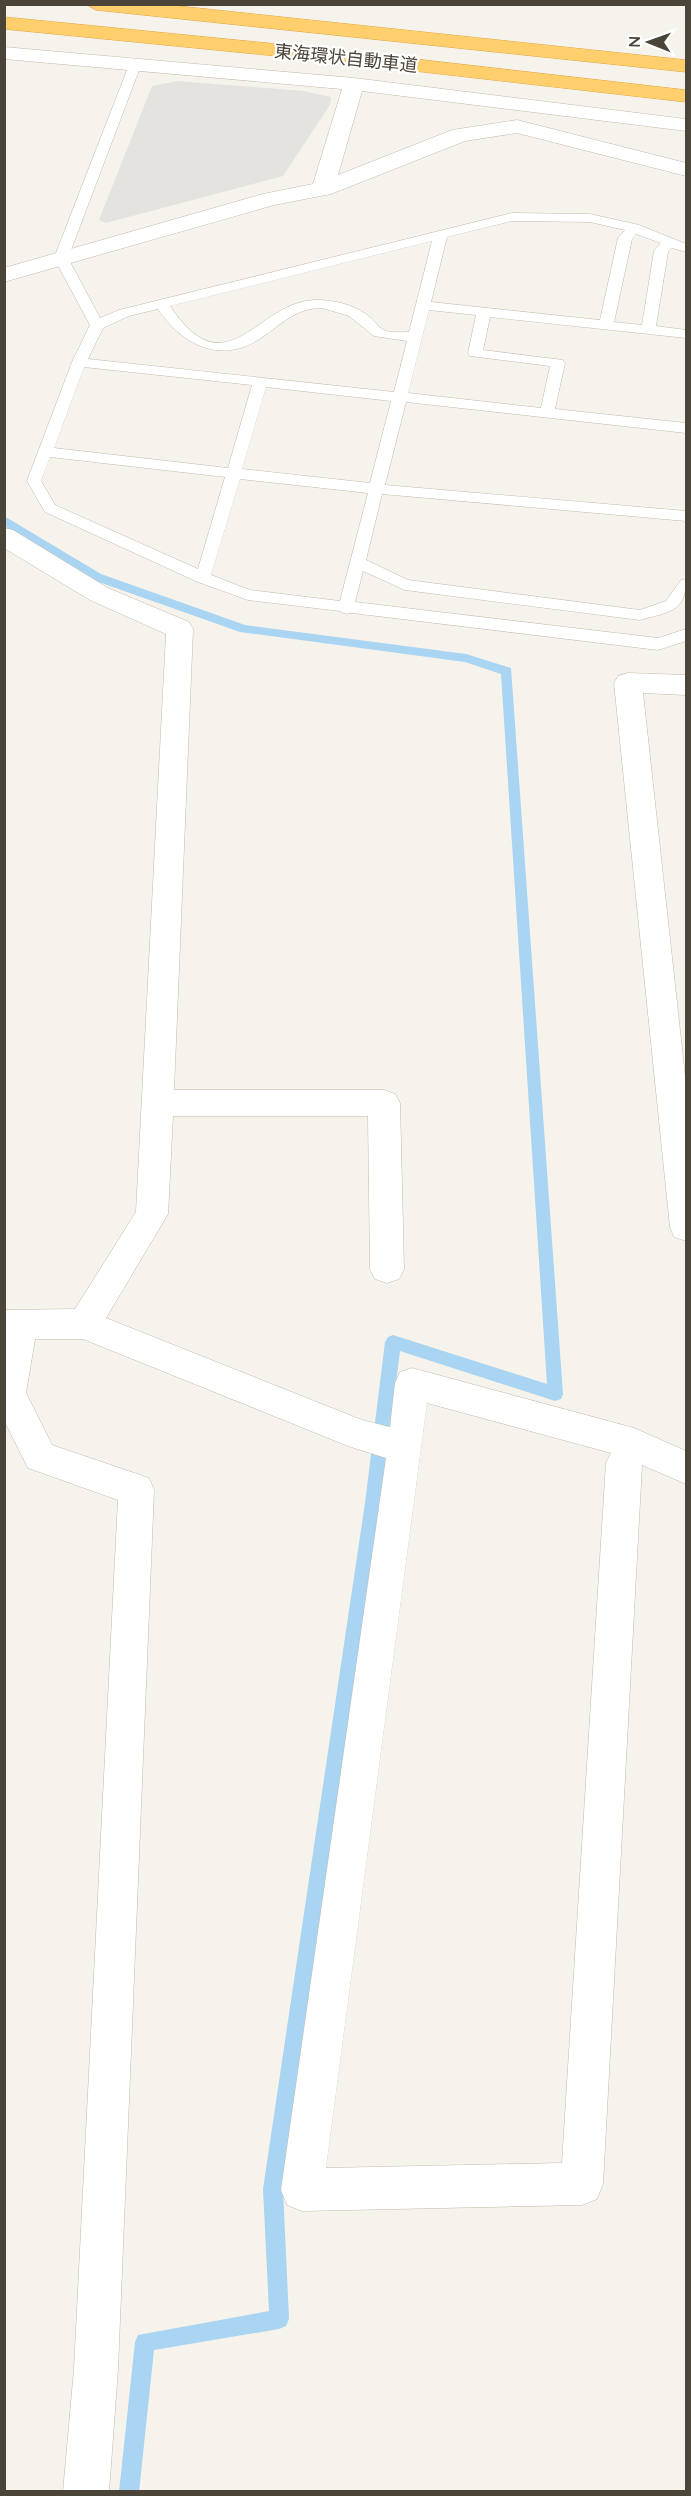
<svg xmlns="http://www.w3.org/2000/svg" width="691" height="2496" viewBox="0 0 691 2496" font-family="Quicksand,'Noto Sans JP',sans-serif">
	<rect width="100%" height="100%" fill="#f6f3ec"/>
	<path fill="#e5e3e0" d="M177,81L304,91L331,97L330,105L283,176L106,223L99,220L152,86Z"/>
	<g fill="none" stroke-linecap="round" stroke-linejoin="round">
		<path fill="#a9d4f2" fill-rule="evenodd" d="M4,516L101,574L245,625L466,654L511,668L563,1394L561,1399L555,1401L400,1351L381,1503L283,2189L289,2319L286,2326L279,2329L154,2350L139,2492H119L135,2342L138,2335L269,2311L263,2189L365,1503L385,1342L388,1337L393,1335L547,1384L501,674L465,662L240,632L93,580L4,526Z"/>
		<defs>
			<path id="lane" d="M135,61L141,65L68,258L100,318L119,310L512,213L590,214L639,225L686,244V252L672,248L668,252L656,326L686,330V338L490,317L483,350L563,360L565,363L555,409L686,423V433L406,402L385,485L686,511V521L382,494L366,560L408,580L640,610L666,601L681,580L686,579C686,613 668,612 640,620L405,590L363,571L355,602L658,638L686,629V641L658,650L352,613L346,614L340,611L248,600L198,582L45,512L27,481L72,362L90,325L54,258L129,65ZM512,221L590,222L625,230L618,238L600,320L431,302L447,237ZM636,234L661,243L654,251L642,325L614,322L632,239ZM432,241L409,332C402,332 393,333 386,331C380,329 376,323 372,319C358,306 339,301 320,300C257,297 229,394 170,306ZM322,308L349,316L374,336L407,341L394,392L88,359L103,328L129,316L158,309C182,345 221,365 261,338C282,324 295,308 322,308ZM429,310L476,315L468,353L470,356L550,366L541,408L408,393ZM84,367L252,385L228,468L54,448ZM266,387L391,401L370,483L242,469ZM50,457L225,477L198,569L55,505L41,481ZM240,479L368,493L340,601L250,590L211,575Z"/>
			<path id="street" d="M4,47L354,78L686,119V131L362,91L338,175L452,130L517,120L686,163V176L517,133L465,141L331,194L274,205L4,282V268L263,194L313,184L342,89L4,59Z
				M4,528L13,530L108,588L189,622L193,629L174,1090H384L395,1094L400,1103L404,1269L399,1279L387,1283L375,1279L370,1269L368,1116H173L168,1214L106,1318L362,1420L390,1427L395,1383L400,1372L412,1368L634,1428L686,1451V1484L642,1465L603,2184L597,2199L582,2205L302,2211L287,2205L281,2190L386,1458L348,1446L83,1339H35L26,1393L52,1445L149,1478L154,1490L118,2369L109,2492H63L74,2369L118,1500L28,1468L4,1420V1310L75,1309L136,1212L166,634L90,600L4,548ZM427,1403L611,1453L606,1463L562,2163L326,2168Z
				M628,673L686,675V695L643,693L686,1085V1241L674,1237L670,1227L614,683L618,676Z"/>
			<path id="highway" d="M86,4H159L686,60V72L96,10Z
				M4,17L327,49L686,90V102L327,61L4,29Z"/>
		</defs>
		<use href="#lane" stroke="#c2bbae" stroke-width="1"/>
		<use href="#street" stroke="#c2bbae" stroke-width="1"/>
		<use href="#highway" stroke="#e0a43c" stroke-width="1"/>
		<use href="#lane" fill="#fff" fill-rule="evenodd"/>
		<use href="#street" fill="#fff" fill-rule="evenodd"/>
		<use href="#highway" fill="#ffcf6e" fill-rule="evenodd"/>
	</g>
	<g text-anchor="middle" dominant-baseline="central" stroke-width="4.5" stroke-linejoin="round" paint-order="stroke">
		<g font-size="18" fill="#4b4439" stroke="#fff">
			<text transform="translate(346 58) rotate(6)">東海環状自動車道</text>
		</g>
	</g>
	<rect width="691" height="2496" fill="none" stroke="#4b4439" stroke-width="12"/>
	<g transform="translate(649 42) rotate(271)" stroke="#ffffff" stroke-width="4.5" paint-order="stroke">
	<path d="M0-4.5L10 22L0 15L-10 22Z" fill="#4b4439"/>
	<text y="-9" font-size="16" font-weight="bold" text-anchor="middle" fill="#4b4439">N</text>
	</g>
</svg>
